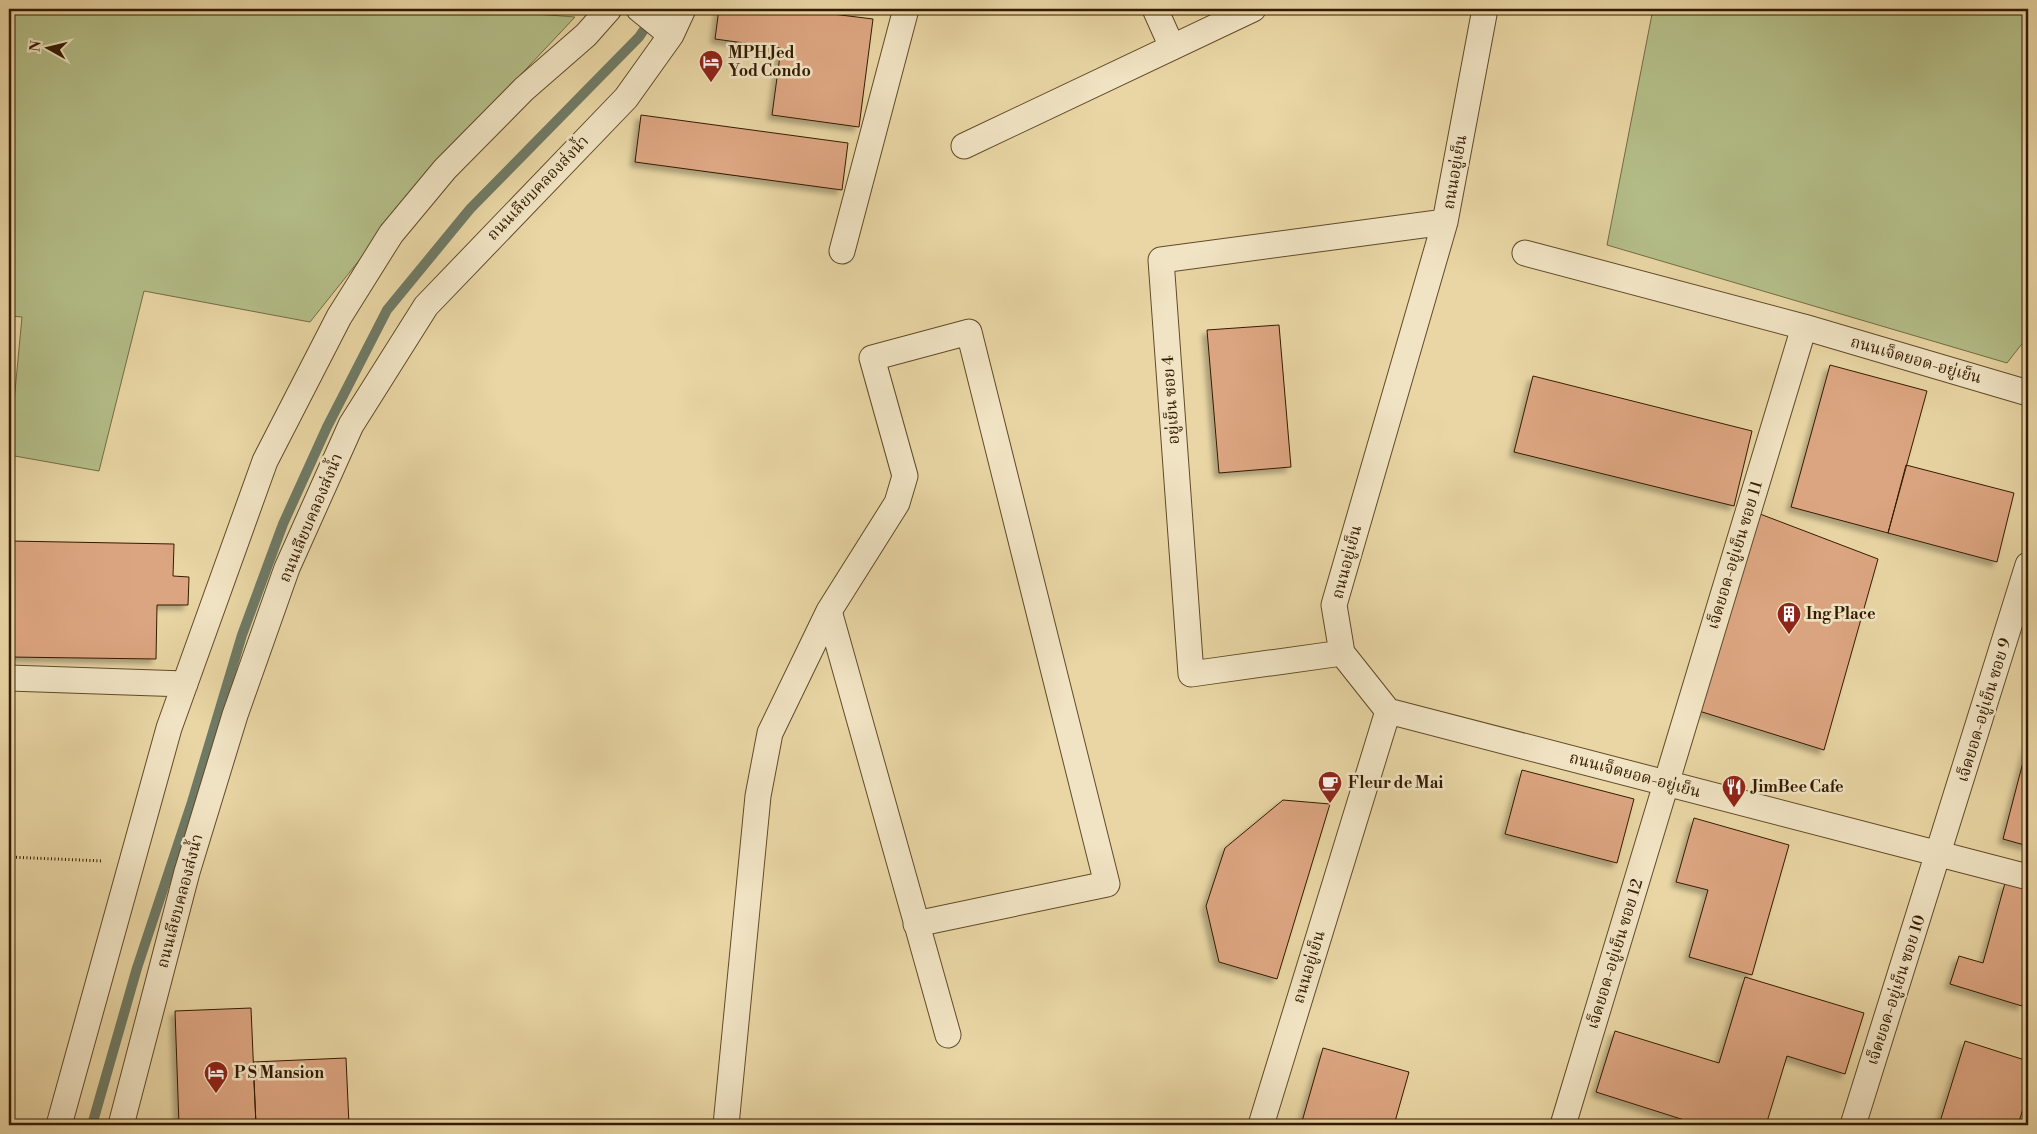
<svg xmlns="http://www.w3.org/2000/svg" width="2037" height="1134" viewBox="0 0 2037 1134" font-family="'Libre Bodoni','Noto Serif Thai',serif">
	<defs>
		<filter id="shadow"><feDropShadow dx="-4.5" dy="4.5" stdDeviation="2.5" flood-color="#0004"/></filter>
	</defs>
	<rect width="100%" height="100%" fill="#e9d6a4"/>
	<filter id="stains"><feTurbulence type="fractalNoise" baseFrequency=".004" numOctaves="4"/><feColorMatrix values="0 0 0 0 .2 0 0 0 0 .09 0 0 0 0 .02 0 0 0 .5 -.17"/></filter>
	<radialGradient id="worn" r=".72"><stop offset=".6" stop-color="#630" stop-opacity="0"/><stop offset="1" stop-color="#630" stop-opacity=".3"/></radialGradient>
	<path fill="#b4be88" stroke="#746c44" d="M9,9H469L575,17L432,169L310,322L144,291L99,471L9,455L22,317L9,316Z
		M1653,9H2028V336L2007,363L1607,245Z"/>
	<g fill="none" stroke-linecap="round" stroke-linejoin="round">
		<path stroke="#6f7a65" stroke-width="10" d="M92,1125L137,968L192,802L242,635L283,524L327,427L387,310L470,209L639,37L652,18"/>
	</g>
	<path fill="#dca581" stroke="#341b00" filter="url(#shadow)" d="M719,9H792L873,19L859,127L772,115L781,48L715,39Z
		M641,115L848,143L842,190L635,162Z
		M1279,325L1291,467L1219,473L1207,330Z
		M1830,365L1927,391L1888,533L1791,507Z
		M1533,376L1752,431L1734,506L1514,452Z
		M1906,465L2014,493L1997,562L1888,533Z
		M1760,514L1878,559L1824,750L1699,711Z
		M9,541L174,544L173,576L189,577L188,605H157L156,659L9,657Z
		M2028,743V846L2003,839Z
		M1522,770L1634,799L1617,863L1505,834Z
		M1283,800L1330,804L1277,979L1219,962L1206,906L1225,848Z
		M1694,818L1789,845L1752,975L1689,957L1708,890L1676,882Z
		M2005,883L2028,890V985L2022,1006L1950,984L1959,956L1983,963Z
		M1745,977L1864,1013L1845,1074L1787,1056L1766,1125H1700L1596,1092L1615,1031L1719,1063Z
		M251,1008L256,1125H179L175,1011Z
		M1965,1041L2028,1061V1092L2018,1125H1939Z
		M1323,1048L1409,1072L1394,1125H1301Z
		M346,1058L349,1125H256L253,1062Z"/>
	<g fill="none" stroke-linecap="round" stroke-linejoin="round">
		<defs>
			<path id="minor" d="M639,9L671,35
				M1155,9L1172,47
				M964,146L1253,9
				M842,251L906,9
				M1525,253L1804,327L2028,393
				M829,611L948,1035
				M1342,653L1191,674L1161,260L1445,222
				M9,678L185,684
				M1388,711L1342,653L1334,605L1445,222L1485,9
				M1388,711L2028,877
				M59,1125L169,728L265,461L339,317L391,234L445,169L524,89L586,35L609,9
				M121,1125L187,872L235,715L287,568L351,425L426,306L626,98L671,35L683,9
				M726,1125L758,796L770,733L829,611L897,503L905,476L872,358L969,332L1107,884L916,924
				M1261,1125L1388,711
				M1563,1125L1804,327
				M1853,1125L2028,565"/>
		</defs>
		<use href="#minor" stroke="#614a29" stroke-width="27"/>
		<path stroke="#341b00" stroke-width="3" stroke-dasharray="1 2.5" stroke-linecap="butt" d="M9,857L103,861"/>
		<use href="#minor" stroke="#f1e4c4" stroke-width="25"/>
	</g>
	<defs>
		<symbol id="hotel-pin" viewBox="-11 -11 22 30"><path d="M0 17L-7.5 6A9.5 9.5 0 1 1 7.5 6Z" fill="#8f2418" stroke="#f1e4c4"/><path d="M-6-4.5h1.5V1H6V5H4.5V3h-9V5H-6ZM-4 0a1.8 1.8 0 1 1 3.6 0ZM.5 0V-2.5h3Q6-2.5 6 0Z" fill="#fff"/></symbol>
		<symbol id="building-pin" viewBox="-11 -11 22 30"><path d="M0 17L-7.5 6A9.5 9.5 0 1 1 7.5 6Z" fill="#8f2418" stroke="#f1e4c4"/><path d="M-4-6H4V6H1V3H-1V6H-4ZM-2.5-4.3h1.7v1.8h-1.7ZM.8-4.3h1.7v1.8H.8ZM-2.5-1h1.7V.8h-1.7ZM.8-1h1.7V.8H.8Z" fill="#fff"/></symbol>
		<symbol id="cafe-pin" viewBox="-11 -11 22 30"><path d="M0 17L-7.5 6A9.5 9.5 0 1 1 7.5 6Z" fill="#8f2418" stroke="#f1e4c4"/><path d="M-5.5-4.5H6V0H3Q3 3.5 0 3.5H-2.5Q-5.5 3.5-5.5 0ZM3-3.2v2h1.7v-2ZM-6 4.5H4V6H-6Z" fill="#fff"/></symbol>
		<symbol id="restaurant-pin" viewBox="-11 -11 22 30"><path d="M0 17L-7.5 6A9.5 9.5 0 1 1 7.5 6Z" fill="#8f2418" stroke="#f1e4c4"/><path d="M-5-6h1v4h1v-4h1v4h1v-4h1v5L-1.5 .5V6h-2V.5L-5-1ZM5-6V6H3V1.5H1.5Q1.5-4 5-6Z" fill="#fff"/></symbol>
	</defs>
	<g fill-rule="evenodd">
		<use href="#hotel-pin" x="697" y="48" width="28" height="38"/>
		<use href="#building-pin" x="1775" y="600" width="28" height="38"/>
		<use href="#cafe-pin" x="1316" y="769" width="28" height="38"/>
		<use href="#restaurant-pin" x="1720" y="773" width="28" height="38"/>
		<use href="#hotel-pin" x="202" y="1059" width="28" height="38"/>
	</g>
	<g text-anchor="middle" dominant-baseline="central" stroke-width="5" stroke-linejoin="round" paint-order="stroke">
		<g font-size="16" font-weight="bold" fill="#341b00" stroke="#f1e4c4" text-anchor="start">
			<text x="728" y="53">MPH Jed<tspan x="728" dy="18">Yod Condo</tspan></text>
			<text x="1806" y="614">Ing Place</text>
			<text x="1348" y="783">Fleur de Mai</text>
			<text x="1752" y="787">JimBee Cafe</text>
			<text x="234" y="1073">P S Mansion</text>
		</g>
		<g font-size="16" fill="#341b00" stroke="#f1e4c4">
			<text transform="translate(1455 172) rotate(-80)">ถนนอยู่เย็น</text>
			<text transform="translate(538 188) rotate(-46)">ถนนเลียบคลองส่งน้ำ</text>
			<text transform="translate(1916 360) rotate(16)">ถนนเจ็ดยอด-อยู่เย็น</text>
			<text transform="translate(1171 400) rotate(-94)">อยู่เย็น ซอย 4</text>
			<text transform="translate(311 518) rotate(-67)">ถนนเลียบคลองส่งน้ำ</text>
			<text transform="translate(1735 555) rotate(-73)">เจ็ดยอด-อยู่เย็น ซอย 11</text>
			<text transform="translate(1347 562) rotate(-75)">ถนนอยู่เย็น</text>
			<text transform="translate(1984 710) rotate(-73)">เจ็ดยอด-อยู่เย็น ซอย 9</text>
			<text transform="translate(1635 775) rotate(15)">ถนนเจ็ดยอด-อยู่เย็น</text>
			<text transform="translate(180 901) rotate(-75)">ถนนเลียบคลองส่งน้ำ</text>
			<text transform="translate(1615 954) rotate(-73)">เจ็ดยอด-อยู่เย็น ซอย 12</text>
			<text transform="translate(1309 967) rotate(-73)">ถนนอยู่เย็น</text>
			<text transform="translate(1896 990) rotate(-72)">เจ็ดยอด-อยู่เย็น ซอย 10</text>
		</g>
	</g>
	<rect width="2037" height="1134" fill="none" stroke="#e9d6a4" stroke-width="30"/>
	<rect x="10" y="10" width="2017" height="1114" fill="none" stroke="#341b00" stroke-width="2.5"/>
	<rect x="15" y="15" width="2007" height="1104" fill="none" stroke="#341b00"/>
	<g transform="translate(48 48) rotate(278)" stroke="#f1e4c4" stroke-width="4" paint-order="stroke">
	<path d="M0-4L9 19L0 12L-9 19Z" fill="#341b00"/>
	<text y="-8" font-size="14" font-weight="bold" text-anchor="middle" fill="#341b00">N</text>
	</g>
	<rect width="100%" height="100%" filter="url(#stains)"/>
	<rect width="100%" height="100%" fill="url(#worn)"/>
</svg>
